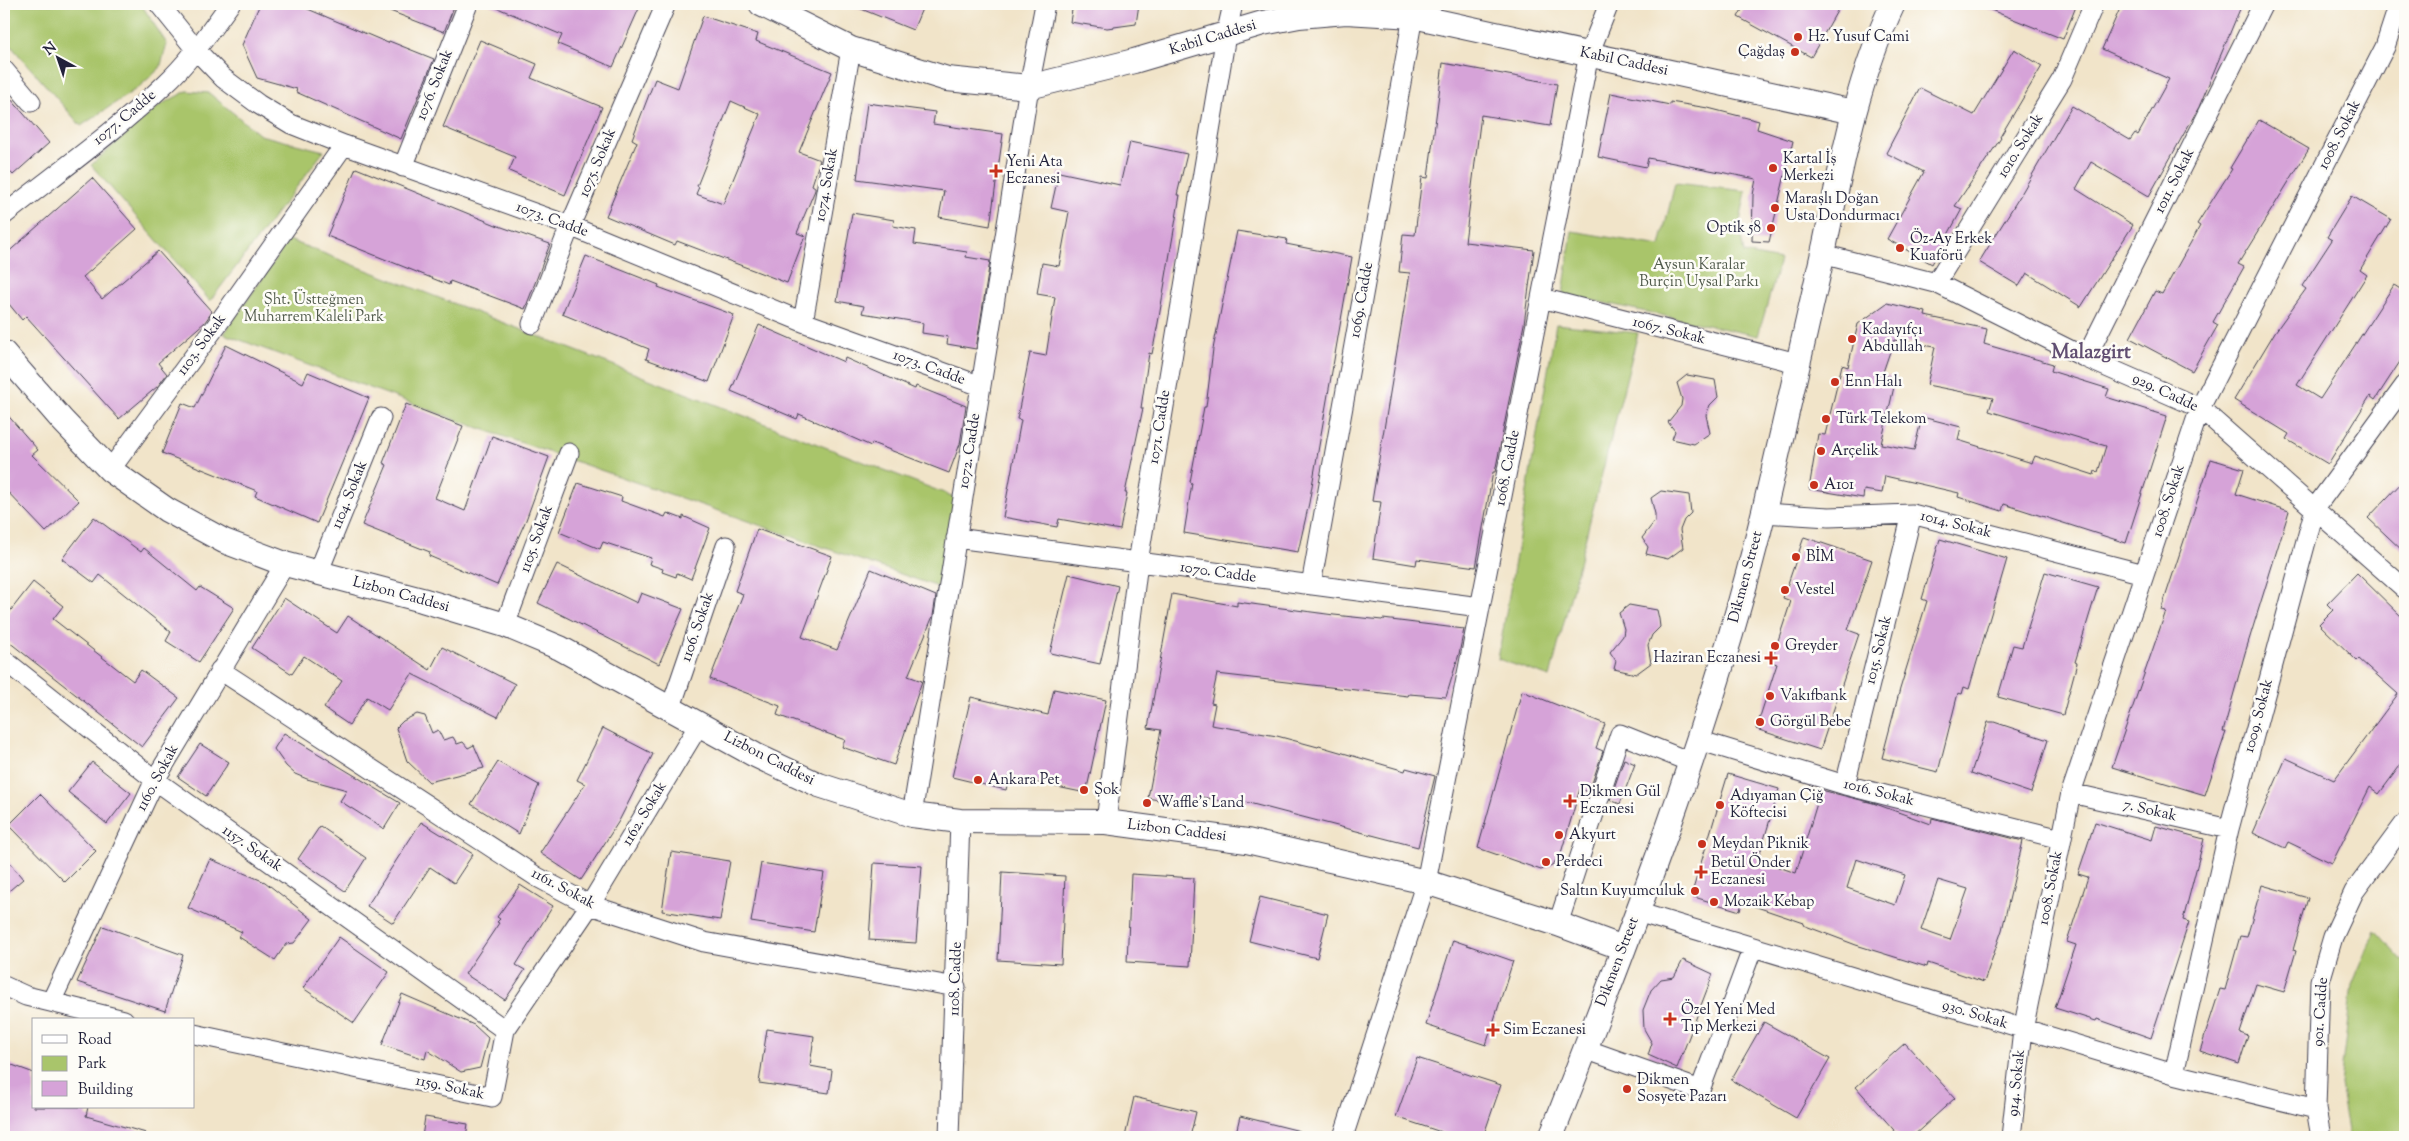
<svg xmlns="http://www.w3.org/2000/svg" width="2409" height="1141" viewBox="0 0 2409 1141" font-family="'Sorts Mill Goudy',serif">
	<rect width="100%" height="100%" fill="#fdfcf7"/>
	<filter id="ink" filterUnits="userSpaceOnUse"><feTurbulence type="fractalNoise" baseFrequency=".02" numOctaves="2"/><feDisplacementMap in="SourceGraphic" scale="10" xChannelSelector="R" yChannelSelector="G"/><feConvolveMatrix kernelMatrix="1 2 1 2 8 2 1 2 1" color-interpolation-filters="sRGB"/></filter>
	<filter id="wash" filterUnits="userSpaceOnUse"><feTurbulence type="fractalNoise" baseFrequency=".0096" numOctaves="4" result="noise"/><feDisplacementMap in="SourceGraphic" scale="20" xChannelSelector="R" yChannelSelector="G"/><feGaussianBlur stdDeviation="1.12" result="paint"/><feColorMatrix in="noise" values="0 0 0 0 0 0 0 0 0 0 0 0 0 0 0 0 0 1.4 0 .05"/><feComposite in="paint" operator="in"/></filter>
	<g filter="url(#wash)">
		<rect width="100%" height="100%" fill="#f1e4c9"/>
		<path fill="#a9c56b" stroke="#667453" d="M4,4H141L167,44L160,68L139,87L81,126L4,38Z
			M187,91L209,93L260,135L324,151L210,301L91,165L160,105Z
			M1675,183L1746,191L1739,227L1744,253L1780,260L1758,336L1563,294L1572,231L1660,246Z
			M289,240L957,498L941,588L476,427L224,334Z
			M1556,324L1638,333L1550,677L1498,659Z
			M2375,930L2405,963V1137H2349L2340,1084L2352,985Z"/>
		<g id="blocks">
			<path fill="#d6a3d8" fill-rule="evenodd" d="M260,4H296L388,43L389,41L434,59L401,139L296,92L297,89L257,78L242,45Z
				M372,4H455L444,32Z
				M488,4H641L613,67L558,44L562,35Z
				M849,4H924L913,30Z
				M1073,4H1139L1136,24L1107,28L1070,22Z
				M1745,4H1841L1811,57L1738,17Z
				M1976,4H2077L2063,39Z
				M2122,4H2228L2240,9L2199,107L2149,196L2091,162L2076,189L2133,225L2081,307L2027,273L2019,286L1979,262L2020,196L2072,106L2130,140L2135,133L2138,135L2169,79L2102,49Z
				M703,16L758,34L756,41L832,72L799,152L820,160L812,185L815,187V190L797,233L805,236L787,283L677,241L675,245L606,216L637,142L632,139L655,79L678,88ZM731,101L760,114L723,204L696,194L699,187L697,186Z
				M480,40L537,64L531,78L602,107L565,195L509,171L515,157L443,127Z
				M2014,49L2042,66L2000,137L2001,138L1955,206L1962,209L1932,264L1887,239L1924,172L1886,153L1920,88L1974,115Z
				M1443,63L1557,84L1550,126L1481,115L1465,242L1534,250L1524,324L1495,472H1493L1476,567L1417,559L1416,565L1373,558L1381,502L1372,501L1410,273L1399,272L1403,234L1415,235L1422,177L1428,178Z
				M4,91L49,143L13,175L4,165Z
				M1611,93L1670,105V102L1708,108L1759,121L1757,129L1793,141L1769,242L1752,241L1753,195L1756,179L1648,158L1646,167L1598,157Z
				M867,103L935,112L933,124L1003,134L990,226L939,217L944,191L857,179Z
				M2259,120L2309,149L2238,264L2244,267L2213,322L2218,325L2192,371L2130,338L2155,291L2162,294L2200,226L2197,224L2232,169L2230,168Z
				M1130,142L1187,154L1177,195H1180L1158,323L1152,354L1149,353L1141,408H1143L1125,493H1127L1120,530L1059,519L1057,527L1003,517L1021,420L1017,419L1030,353L1046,356L1055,297L1037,294L1042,263L1059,266L1069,212L1051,208L1059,172L1120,185Z
				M356,168L496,225L550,244L525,309L450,281L449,285L327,236Z
				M92,178L137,229L83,277L102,299L158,251L212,312L205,322L158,363L167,374L158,386L119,419L26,316L22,320L4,298V256Z
				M2352,196L2391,219L2360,270L2367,275L2297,385L2320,399L2394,285L2405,292V354L2375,400L2370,396L2328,464L2286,439L2289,434L2234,400L2275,332L2306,289L2302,286L2332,240L2327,237Z
				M852,213L894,220L893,226L916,230L914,244L967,252L966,257L990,261L976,349L947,344L948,337L922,333L923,323L862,313L864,306L837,301Z
				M1237,231L1287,239L1286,244L1352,257L1309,503L1298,552L1184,533L1192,483L1190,482L1204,407H1206L1213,349Z
				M586,256L659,285L658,287L734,315L709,382L646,359L649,349L562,314Z
				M1887,303L1926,312L1925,316L1987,329L1984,344L2053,364L2051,371L2109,389L2106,397L2167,416L2126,543L2004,504L2002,511L1958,497L1959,493L1885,476L1882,493L1864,490L1863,498L1809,489L1818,434L1825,435L1842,365L1848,367L1858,324ZM1894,340L1935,347L1927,385L1993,398L1989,411L2106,446L2098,472L2095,471L2094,475L2035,456L2032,463L1958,440L1961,427L1922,417L1914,450L1881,444L1896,378L1882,375Z
				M759,325L844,362L845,358L915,389L916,386L966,406L960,444L949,473L872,443L871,446L799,414L797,419L731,391Z
				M226,345L303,383L308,372L369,398L317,523L255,496L257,491L162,453L182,403L195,408Z
				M1687,375L1715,380L1718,397L1710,405L1706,415L1710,433L1694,444L1672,439L1675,431L1668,422L1681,406L1682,399L1677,383Z
				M406,404L463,426L435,498L465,511L492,436L549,457L526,520L497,585L429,556L430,552L362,525L387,465L383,463Z
				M4,411L38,450L32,455L79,501L46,532L4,488Z
				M2211,459L2244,469L2236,494L2289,511L2245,653L2223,732H2226L2205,795L2112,767L2166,611L2161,610Z
				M2405,479V553L2368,518Z
				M578,483L622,497L621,501L665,517L667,513L683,519V516L710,528L691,579L677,573L676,577L662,572L663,569L649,564L651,558L603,542L600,549L559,532Z
				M1661,491L1689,495L1691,513L1684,520L1680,530L1683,548L1668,559L1646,554L1648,547L1642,538L1655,521V514L1651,498Z
				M94,517L141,552L144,548L197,591L200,587L234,608L199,662L166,641L171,632L100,575L94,583L62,559Z
				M757,529L832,556L802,637L837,650L871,569L936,596L933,616L908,676L922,681L894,765L842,747L845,740L777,715L780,706L710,679L743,594L735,591Z
				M1804,537L1872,560L1848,630L1859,634L1820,750L1756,729L1777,664L1771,662L1791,601L1783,598Z
				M1940,539L2007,559L1969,689L1964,687L1962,694L1958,693L1938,772L1882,758L1900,689L1927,601L1922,599Z
				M557,564L637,603L641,593L683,609L659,664L538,603Z
				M2045,572L2098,587L2075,662L2077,663L2063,715L1998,697L2013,645L2022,647Z
				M2357,573L2405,620V759L2379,794L2370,787L2332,863L2288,842L2285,848L2253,833L2286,758L2334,780L2398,694L2359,659L2357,661L2319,624L2333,610L2327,604Z
				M1069,574L1118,586L1100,664L1050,653Z
				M33,582L63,606L53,619L133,681L141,670L179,698L142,747L4,638V619Z
				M1172,594L1237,606V602L1334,615L1382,620L1383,619L1464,629L1459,654L1446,697L1409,694L1408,696L1217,674L1211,703L1215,704L1211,725L1277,736L1318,747L1319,746L1405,771L1406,768L1435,776L1418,847L1245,802L1244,806L1197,796L1194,807L1148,798L1161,730L1148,728Z
				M284,598L337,633L348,616L430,670L442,647L515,684L498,717L412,674L388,710L367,697L349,725L324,708L342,681L304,656L292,674L252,648Z
				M1629,605L1657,610L1659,619L1660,627L1652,635L1648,645L1651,663L1636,674L1614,669L1616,661L1610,652L1623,636L1624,629L1619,613Z
				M1054,689L1106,700L1086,793L1009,777L1006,790L952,777L971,697L1048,715Z
				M1522,691L1605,724L1596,748L1603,751L1589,792L1580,789L1561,853L1552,866L1541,870L1478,848Z
				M417,714L425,716L432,733L438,730L443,740L453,737L457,744L463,742L468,748L474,745L484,768L429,782L407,761L396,728L403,721Z
				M1988,722H1994L2048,740L2031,793L1971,773Z
				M603,728L653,754L619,821L581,880L540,853L585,784L577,780Z
				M284,733L400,803L384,829L340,801L347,790L307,779L295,774L286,766L274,749Z
				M200,744L229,762L206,796L178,777Z
				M1624,759L1635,764L1620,804L1610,800Z
				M92,762L131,793L107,824L68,792Z
				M498,762L539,785L519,834L471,804Z
				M1728,774L1779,789L1758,860L1796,873L1821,790L1873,803L1931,824L1932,818L2023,841L2002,930L1984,982L1928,963L1927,967L1856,945L1803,925L1804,923L1742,902L1740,911L1691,896ZM1856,859L1905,875L1895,905L1847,888ZM1938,880L1968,889L1950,940L1921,930Z
				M40,794L96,851L65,882L9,825Z
				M421,822L473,854L454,883L430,867L393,923L367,906Z
				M2095,822L2152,840L2156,826L2204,839L2183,920L2189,922L2151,1038L2097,1019L2096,1021L2055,1008L2076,945L2067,942L2088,877L2078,874Z
				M320,826L366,858L345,891L298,859Z
				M671,852L730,861L720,920L662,911Z
				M4,856L23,879L4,895Z
				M210,859L265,882L312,919L294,943L286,944L275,960L239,937L242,932L188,908Z
				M761,863L824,873L814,932L751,922Z
				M874,863L922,866L916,943L869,940Z
				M1002,872L1065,876L1061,964L998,960Z
				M1131,874L1194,878L1190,966L1127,962Z
				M520,885L553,906L516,965L525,970L505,1000L465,974L499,923L497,922L500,919L497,917Z
				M2262,885L2308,898L2293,950L2296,951L2284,992L2256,984L2240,1033L2248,1036L2239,1064L2200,1051L2220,989L2225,990L2240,936L2247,937Z
				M1260,897L1328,914L1317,958L1249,941Z
				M103,926L183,955L165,1011L77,982Z
				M339,937L389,972L354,1023L303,988Z
				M1453,940L1513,961L1486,1045L1426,1025Z
				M1683,960L1713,974L1677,1068L1648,1055L1652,1043L1644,1029L1643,1010L1651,990L1661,979L1674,977Z
				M402,994L474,1025L488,1038L480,1068L461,1072L427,1050L425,1059L382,1045Z
				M1764,1022L1830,1059L1796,1118L1731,1080Z
				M767,1029L814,1036L810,1066L832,1070L829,1093L759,1083Z
				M1905,1043L1955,1098L1912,1137H1900L1856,1087Z
				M1417,1058L1501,1085L1483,1137H1456L1396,1117Z
				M4,1062L34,1073V1107H88L86,1116L146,1133L145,1137H4Z
				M1134,1097L1196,1112L1190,1137H1125Z
				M1240,1116L1300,1131V1137H1235Z
				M425,1117L468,1124L466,1137H422Z"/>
		</g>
	</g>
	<g filter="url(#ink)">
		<use href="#blocks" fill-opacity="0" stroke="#413f50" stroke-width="1"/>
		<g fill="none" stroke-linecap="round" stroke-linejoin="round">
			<defs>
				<path id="minor" d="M159,4L196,50L223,78L258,104L291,124L344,145L570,226L803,322L981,386
					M4,70L31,102
					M403,167L468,4
					M4,215C58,172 115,132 165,84C190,61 210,31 230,4
					M1822,254L1936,283L2086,358L2200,408L2405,589
					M1936,283L2062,79L2094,4
					M1541,298L1797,363
					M803,322L851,49
					M532,324L570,226L666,4
					M2086,358L2263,4
					M110,470L222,318L344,145
					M1763,513L1829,517L1912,514L2144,574
					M956,538L1480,607
					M318,573L381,418
					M1311,585L1413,16L1417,4
					M505,625L569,453
					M4,660L155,780L505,1030
					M220,670L537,877L590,905L704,942L956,987
					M671,707L726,546
					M1698,740L1845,785L2061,839
					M1845,785L1912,514
					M2071,793L2229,829
					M912,815L1029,87L1045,4
					M1106,822L1138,562L1226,35L1233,4
					M1637,912L2174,1074L2316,1109
					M1558,924L1620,734L1690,762
					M4,986L26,996L124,1020
					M51,1002L155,780L285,564
					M194,1034L492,1097L505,1030L590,905L700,723
					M1585,1049L1700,1090L1753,947
					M2174,1074L2229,829L2315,508L2405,385
					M949,1137L960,821
					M1343,1137L1426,882L1589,54L1609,4
					M2011,1137L2023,1030L2071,793L2200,408L2385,47L2399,4
					M2321,1137L2316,1109L2320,981L2333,937L2354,892L2405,823"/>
				<path id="major" d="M761,4L851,49L947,79L1029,87L1134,61L1263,23L1299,16L1346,12L1413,16L1853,112
					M4,353L62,420L110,470L167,510L224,541L285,564L422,600L505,625L560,648L755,755L819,785L912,815L960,821L1106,822L1247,841L1426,882L1558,924L1623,948
					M1551,1137C1631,933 1712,726 1764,511C1785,423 1805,333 1825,244C1842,162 1857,80 1893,4"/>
			</defs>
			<use href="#minor" stroke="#413f50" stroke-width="21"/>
			<use href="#major" stroke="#413f50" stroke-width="26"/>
			<use href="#minor" stroke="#fff" stroke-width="19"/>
			<use href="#major" stroke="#fff" stroke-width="24"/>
		</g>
	</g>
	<g fill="#c8321e" stroke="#fdfcf7" stroke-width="2">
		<circle cx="1798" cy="37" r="5"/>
		<circle cx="1795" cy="52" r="5"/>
		<circle cx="1773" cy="168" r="5"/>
		<path d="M993.5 163.5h5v5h5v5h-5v5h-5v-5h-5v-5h5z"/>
		<circle cx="1775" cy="208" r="5"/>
		<circle cx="1771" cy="228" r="5"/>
		<circle cx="1900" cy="248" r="5"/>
		<circle cx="1852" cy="339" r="5"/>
		<circle cx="1835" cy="382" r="5"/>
		<circle cx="1826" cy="419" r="5"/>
		<circle cx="1821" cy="451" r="5"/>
		<circle cx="1814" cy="485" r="5"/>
		<circle cx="1796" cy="557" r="5"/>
		<circle cx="1785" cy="590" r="5"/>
		<circle cx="1775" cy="646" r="5"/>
		<path d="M1768.5 650.5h5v5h5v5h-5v5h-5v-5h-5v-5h5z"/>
		<circle cx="1770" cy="696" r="5"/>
		<circle cx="1760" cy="722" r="5"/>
		<circle cx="978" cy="780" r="5"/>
		<circle cx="1084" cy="790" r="5"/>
		<path d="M1567.5 793.5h5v5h5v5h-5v5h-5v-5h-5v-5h5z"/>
		<circle cx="1147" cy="803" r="5"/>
		<circle cx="1720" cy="805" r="5"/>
		<circle cx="1559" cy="835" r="5"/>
		<circle cx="1702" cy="844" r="5"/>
		<circle cx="1546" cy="862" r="5"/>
		<path d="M1698.5 864.5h5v5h5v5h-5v5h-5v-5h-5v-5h5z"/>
		<circle cx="1695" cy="891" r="5"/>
		<circle cx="1714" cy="902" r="5"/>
		<path d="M1667.5 1011.5h5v5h5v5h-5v5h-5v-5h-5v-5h5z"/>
		<path d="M1490.5 1022.5h5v5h5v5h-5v5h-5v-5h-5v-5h5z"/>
		<circle cx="1627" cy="1089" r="5"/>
	</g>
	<g text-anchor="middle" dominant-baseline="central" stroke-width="5" stroke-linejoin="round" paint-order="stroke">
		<g font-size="15" fill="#22223b" stroke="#fdfcf7" text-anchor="start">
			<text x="1808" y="37">Hz. Yusuf Cami</text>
			<text x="1785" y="52" text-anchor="end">Çağdaş</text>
			<text x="1783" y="159">Kartal İş<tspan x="1783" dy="17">Merkezi</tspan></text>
			<text x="1006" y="162">Yeni Ata<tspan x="1006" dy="17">Eczanesi</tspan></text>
			<text x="1785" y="199">Maraşlı Doğan<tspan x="1785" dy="17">Usta Dondurmacı</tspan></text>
			<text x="1761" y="228" text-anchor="end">Optik 58</text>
			<text x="1910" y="239">Öz-Ay Erkek<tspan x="1910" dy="17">Kuaförü</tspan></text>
			<text x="1862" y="330">Kadayıfçı<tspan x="1862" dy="17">Abdullah</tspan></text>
			<text x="1845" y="382">Enn Halı</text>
			<text x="1836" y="419">Türk Telekom</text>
			<text x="1831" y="451">Arçelik</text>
			<text x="1824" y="485">A101</text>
			<text x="1806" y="557">BİM</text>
			<text x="1795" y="590">Vestel</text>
			<text x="1785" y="646">Greyder</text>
			<text x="1761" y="658" text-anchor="end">Haziran Eczanesi</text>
			<text x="1780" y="696">Vakıfbank</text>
			<text x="1770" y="722">Görgül Bebe</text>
			<text x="988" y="780">Ankara Pet</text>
			<text x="1094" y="790">Şok</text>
			<text x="1580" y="792">Dikmen Gül<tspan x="1580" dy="17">Eczanesi</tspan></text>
			<text x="1730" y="796">Adıyaman Çiğ<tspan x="1730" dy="17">Köftecisi</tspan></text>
			<text x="1157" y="803">Waffle's Land</text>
			<text x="1569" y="835">Akyurt</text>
			<text x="1712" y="844">Meydan Piknik</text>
			<text x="1556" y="862">Perdeci</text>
			<text x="1711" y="863">Betül Önder<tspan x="1711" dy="17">Eczanesi</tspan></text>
			<text x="1685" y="891" text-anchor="end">Saltın Kuyumculuk</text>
			<text x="1724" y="902">Mozaik Kebap</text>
			<text x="1681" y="1010">Özel Yeni Med<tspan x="1681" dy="17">Tıp Merkezi</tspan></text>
			<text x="1503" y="1030">Sim Eczanesi</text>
			<text x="1637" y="1080">Dikmen<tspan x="1637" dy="17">Sosyete Pazarı</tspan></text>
		</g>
		<g font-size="15" fill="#22223b" stroke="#fdfcf7">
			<text transform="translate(1213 38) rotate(-17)">Kabil Caddesi</text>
			<text transform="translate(1624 62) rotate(12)">Kabil Caddesi</text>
			<text transform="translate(435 85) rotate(-68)">1076. Sokak</text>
			<text transform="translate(125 118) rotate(-40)">1077. Cadde</text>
			<text transform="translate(2340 135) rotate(-63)">1008. Sokak</text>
			<text transform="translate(2021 146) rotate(-58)">1010. Sokak</text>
			<text transform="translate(598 163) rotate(-67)">1075. Sokak</text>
			<text transform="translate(2175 181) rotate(-63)">1011. Sokak</text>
			<text transform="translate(827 185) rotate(-80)">1074. Sokak</text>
			<text transform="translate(552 220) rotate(20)">1073. Cadde</text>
			<text transform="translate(1362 300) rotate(-80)">1069. Cadde</text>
			<text transform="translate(1669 331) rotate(14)">1067. Sokak</text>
			<text transform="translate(202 345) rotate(-54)">1103. Sokak</text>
			<text transform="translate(929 368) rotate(20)">1073. Cadde</text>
			<text transform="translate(2165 393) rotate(25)">929. Cadde</text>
			<text transform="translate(1160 427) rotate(-81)">1071. Cadde</text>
			<text transform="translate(970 451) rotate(-81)">1072. Cadde</text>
			<text transform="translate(1508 468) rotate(-79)">1068. Cadde</text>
			<text transform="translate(350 495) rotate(-68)">1104. Sokak</text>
			<text transform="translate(2169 501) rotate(-72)">1008. Sokak</text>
			<text transform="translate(1956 525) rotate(14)">1014. Sokak</text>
			<text transform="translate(537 539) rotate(-70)">1105. Sokak</text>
			<text transform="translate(1218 573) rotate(8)">1070. Cadde</text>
			<text transform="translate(1746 577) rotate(-75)">Dikmen Street</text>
			<text transform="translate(401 595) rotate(15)">Lizbon Caddesi</text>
			<text transform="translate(698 627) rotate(-71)">1106. Sokak</text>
			<text transform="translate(1879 650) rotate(-76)">1015. Sokak</text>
			<text transform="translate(2259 716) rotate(-75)">1009. Sokak</text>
			<text transform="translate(769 759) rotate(27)">Lizbon Caddesi</text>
			<text transform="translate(158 778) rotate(-62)">1160. Sokak</text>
			<text transform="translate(1879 793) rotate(14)">1016. Sokak</text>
			<text transform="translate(2150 811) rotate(13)">7. Sokak</text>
			<text transform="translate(645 814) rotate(-59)">1162. Sokak</text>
			<text transform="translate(1177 831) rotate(7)">Lizbon Caddesi</text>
			<text transform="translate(252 849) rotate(35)">1157. Sokak</text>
			<text transform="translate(2051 888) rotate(-79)">1008. Sokak</text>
			<text transform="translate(563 889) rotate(28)">1161. Sokak</text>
			<text transform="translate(1618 962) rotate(-69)">Dikmen Street</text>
			<text transform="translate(956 979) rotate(-88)">1108. Cadde</text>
			<text transform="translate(2321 1012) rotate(-86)">901. Cadde</text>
			<text transform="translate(1975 1015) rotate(17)">930. Sokak</text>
			<text transform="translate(2017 1083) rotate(-84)">914. Sokak</text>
			<text transform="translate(450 1088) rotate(12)">1159. Sokak</text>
		</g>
		<g font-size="15" fill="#515b4c" stroke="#fdfcf7">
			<text x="1699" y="265">Aysun Karalar<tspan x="1699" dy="17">Burçin Uysal Parkı</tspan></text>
			<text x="314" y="300">Şht. Üstteğmen<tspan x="314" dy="17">Muharrem Kaleli Park</tspan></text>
		</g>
		<g font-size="20" font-weight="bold" fill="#614f72" stroke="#fdfcf7">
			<text x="2091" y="353">Malazgirt</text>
		</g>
	</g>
	<rect width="2409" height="1141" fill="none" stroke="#fdfcf7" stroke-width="20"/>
	<rect x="32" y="1018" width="162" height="90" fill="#fdfcf7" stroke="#a5a5ac"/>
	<rect x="42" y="1035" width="25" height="8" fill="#ffffff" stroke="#a5a5ac"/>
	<text x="78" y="1044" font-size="15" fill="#22223b">Road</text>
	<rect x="42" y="1056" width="25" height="15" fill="#a9c56b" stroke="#a5a5ac"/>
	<text x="78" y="1068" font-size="15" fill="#22223b">Park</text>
	<rect x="42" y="1081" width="25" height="15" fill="#d6a3d8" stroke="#a5a5ac"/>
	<text x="78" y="1094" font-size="15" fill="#22223b">Building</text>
	<g transform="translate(58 58) rotate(320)" stroke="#fdfcf7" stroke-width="4" paint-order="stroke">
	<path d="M0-4L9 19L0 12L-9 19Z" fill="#22223b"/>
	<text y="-8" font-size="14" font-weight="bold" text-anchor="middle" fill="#22223b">N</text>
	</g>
</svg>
